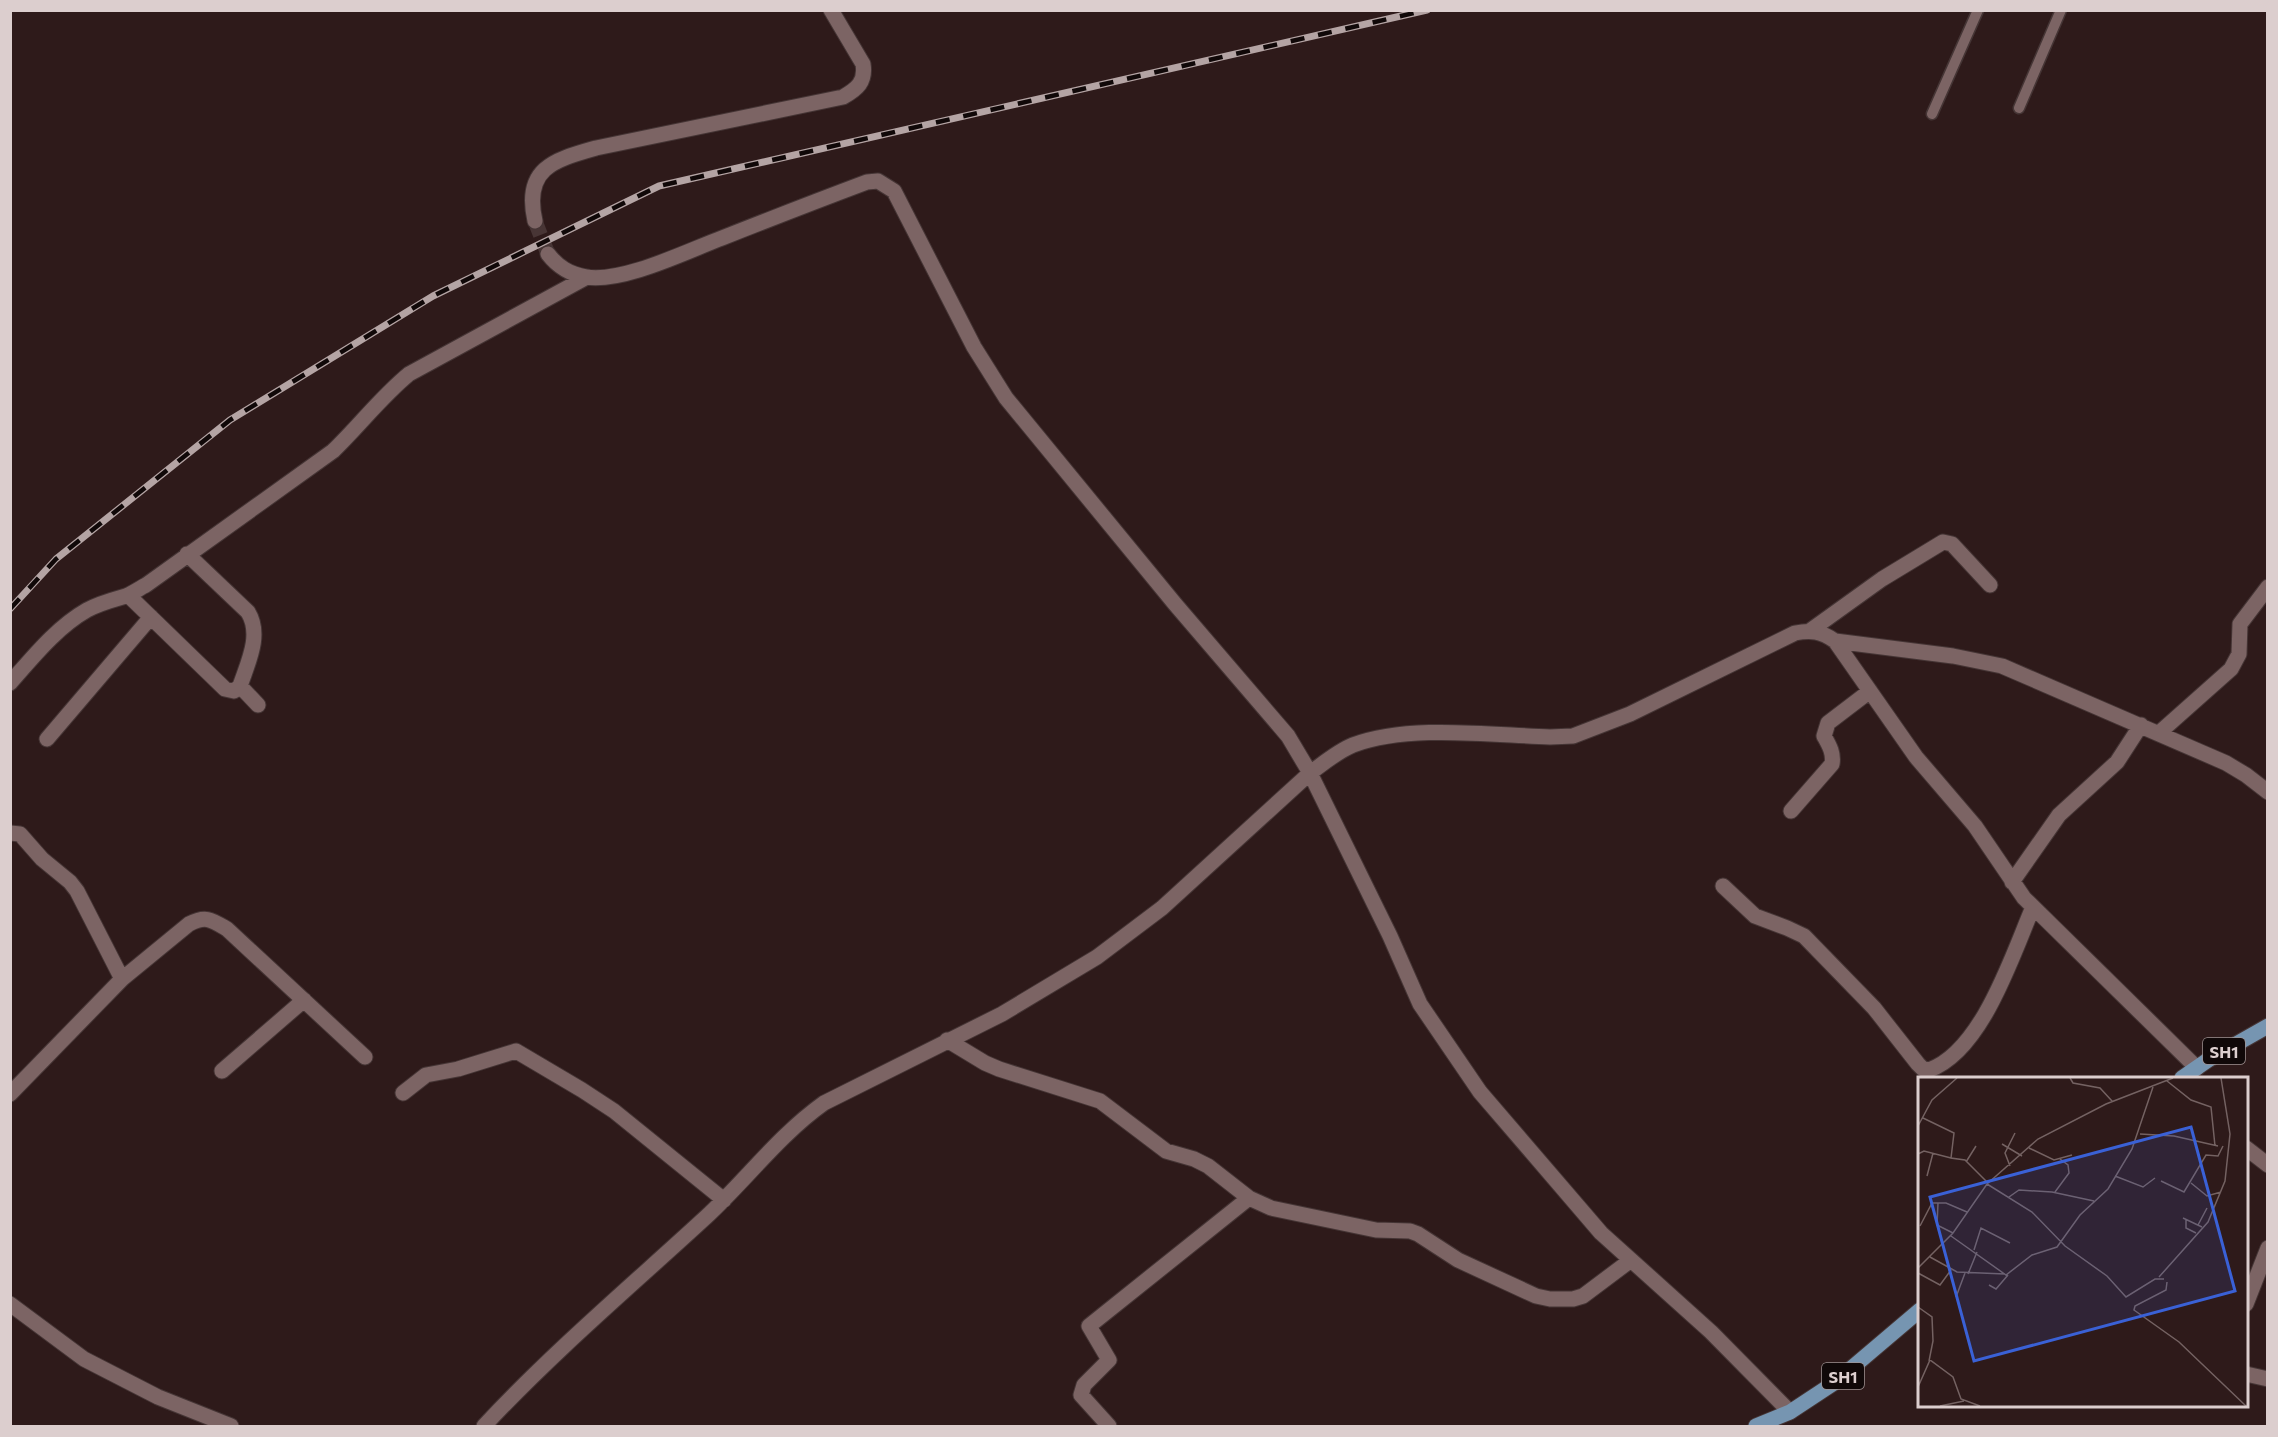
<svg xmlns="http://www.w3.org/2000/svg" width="2278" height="1437" viewBox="0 0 2278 1437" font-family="Commissioner,sans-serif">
	<rect width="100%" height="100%" fill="#2e1a1a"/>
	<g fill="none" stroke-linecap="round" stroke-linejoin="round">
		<path stroke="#483535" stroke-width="15" stroke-dasharray="15 8" stroke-linecap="butt" d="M535,221L548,254"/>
		<defs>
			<path id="lane" d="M2019,108L2061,10
				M1932,114L1978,10"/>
			<path id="street" d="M535,221C523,168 554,160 596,148L843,97C857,89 866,82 863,64L831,10
				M548,254C558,267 569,274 586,277C623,283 687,251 722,238C770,219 819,200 867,182L878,181L894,191L974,347L1006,398L1175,604L1288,736L1310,773L1390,936L1420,1004L1480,1092L1601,1233L1711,1332L1790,1412
				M187,554L248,612C262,635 248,662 240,686
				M128,595L225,689L234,691L240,686L258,705
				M1811,630L1882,579L1943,542L1952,544L1990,585
				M1835,641L1953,656L2002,666L2226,763L2246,775L2268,792
				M10,683C33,657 57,627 87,610C100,603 112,600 126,596C133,593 140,588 146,585L333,451C359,426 381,397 409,374L587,277
				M2159,733L2231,669L2239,654L2240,624L2268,587
				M47,739L151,617
				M1791,811L1832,764C1834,753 1829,745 1824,736L1828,723L1870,691
				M10,833L20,834L42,859L70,882L77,891L122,979
				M2012,882L2059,815L2117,762L2141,725
				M1723,886L1755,916L1787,928L1804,936L1874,1008L1918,1064L1923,1069L1929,1070C1982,1051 2012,956 2033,907
				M947,1040L985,1063L999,1069L1100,1101L1166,1151L1194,1159L1208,1166L1249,1198L1271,1208L1376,1230L1410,1231L1418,1234L1458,1260L1536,1296L1550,1299H1573L1583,1296L1631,1260
				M222,1071L304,1000
				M403,1093L426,1075L458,1069L516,1051L582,1090L614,1111L724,1200
				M10,1094L122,979L189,924C206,915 212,920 227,929L365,1057
				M2246,1148L2268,1165
				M10,1304L84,1359L158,1397L231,1426
				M2246,1304L2268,1248
				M2246,1374L2268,1379
				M484,1426C553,1352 631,1286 706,1217C747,1179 778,1136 824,1103L1002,1014L1097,957L1162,908L1310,773C1324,763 1338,751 1353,745C1409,724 1490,735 1550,737L1573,736L1630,714L1795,633C1811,630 1821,631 1835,641L1916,757L1975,826L2024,898L2197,1068
				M1109,1426L1081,1395L1084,1385L1109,1360L1089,1326L1249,1198"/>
			<path id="primary" d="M2182,1078L2208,1060L2268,1026
				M1756,1426L1790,1412L1834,1383L1920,1310"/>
		</defs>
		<use href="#lane" stroke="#453535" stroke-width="13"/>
		<use href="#street" stroke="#453535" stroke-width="17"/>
		<use href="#primary" stroke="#453535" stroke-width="17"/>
		<use href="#lane" stroke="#7c6464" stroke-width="10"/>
		<use href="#street" stroke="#7c6464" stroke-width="15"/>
		<use href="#primary" stroke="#7695b1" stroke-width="15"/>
		<defs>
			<path id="rail" d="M10,609L56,559L230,420L433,296L659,186L1427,10"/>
		</defs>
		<use href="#rail" stroke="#b4a4a4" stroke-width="7"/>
		<use href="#rail" stroke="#100808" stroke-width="4.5" stroke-dasharray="14" stroke-linecap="butt"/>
	</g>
	<g text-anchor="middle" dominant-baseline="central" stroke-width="6" stroke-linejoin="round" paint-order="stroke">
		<g fill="#100808" stroke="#9f9393" stroke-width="1.5">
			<rect x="2203" y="1038" width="42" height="26" rx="4.5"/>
			<rect x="1822" y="1363" width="42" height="26" rx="4.5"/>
		</g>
		<g font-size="16" font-weight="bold" fill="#dccece">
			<text x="2224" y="1051">SH1</text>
			<text x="1843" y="1376">SH1</text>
		</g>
	</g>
	<g transform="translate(1918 1077)">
		<rect width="330" height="330" fill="#2e1a1a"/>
		<path fill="none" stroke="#746262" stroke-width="1.5" d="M152,1L155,6L182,11L194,24M249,4L273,23L293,30L297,69M5,41L36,56L33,81L47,83L70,106M0,49L14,23L39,1M222,57L256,59L300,69M84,67L104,79M111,71L136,83L154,78M0,77L6,74L33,81M48,85L58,69M92,89L87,76L97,56M9,99L15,76M197,99L225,110L237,101M243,104L266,115L288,78L300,79L305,69M273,106L289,119L303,115M69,107L114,135L147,169L189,199L208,220L237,202H246M137,115L151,96L150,88L142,82M91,120L101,113L134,115L176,124M20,126L19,148L35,156M0,139V159M265,141L284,150M268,143V151L278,156M280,148L289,131M2,149L14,126H28L49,135M33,159L88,198L114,178L139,170L162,138L190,112L214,72L235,10M56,173L63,151L92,166M12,180L39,195L87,197M0,191L35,156L69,107L120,62L188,27L255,1M0,196L22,208L33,193M50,197L59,175M241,200L290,145L307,104L312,57L303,1M249,205L248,213L217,229L216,233L261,265L328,329M71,208L78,212L90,198M38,220L47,196M0,230L14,240L15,264L11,284M0,310L12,283L35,300L43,322L62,329M22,329L46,324"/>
		<path fill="#3a61d6" fill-opacity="0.15" stroke="#3a61d6" stroke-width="3" d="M273,50L317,214L56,284L12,120Z"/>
		<rect width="330" height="330" fill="none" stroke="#dccece" stroke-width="3"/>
	</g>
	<rect width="2278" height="1437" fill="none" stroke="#dccece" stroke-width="24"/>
</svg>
